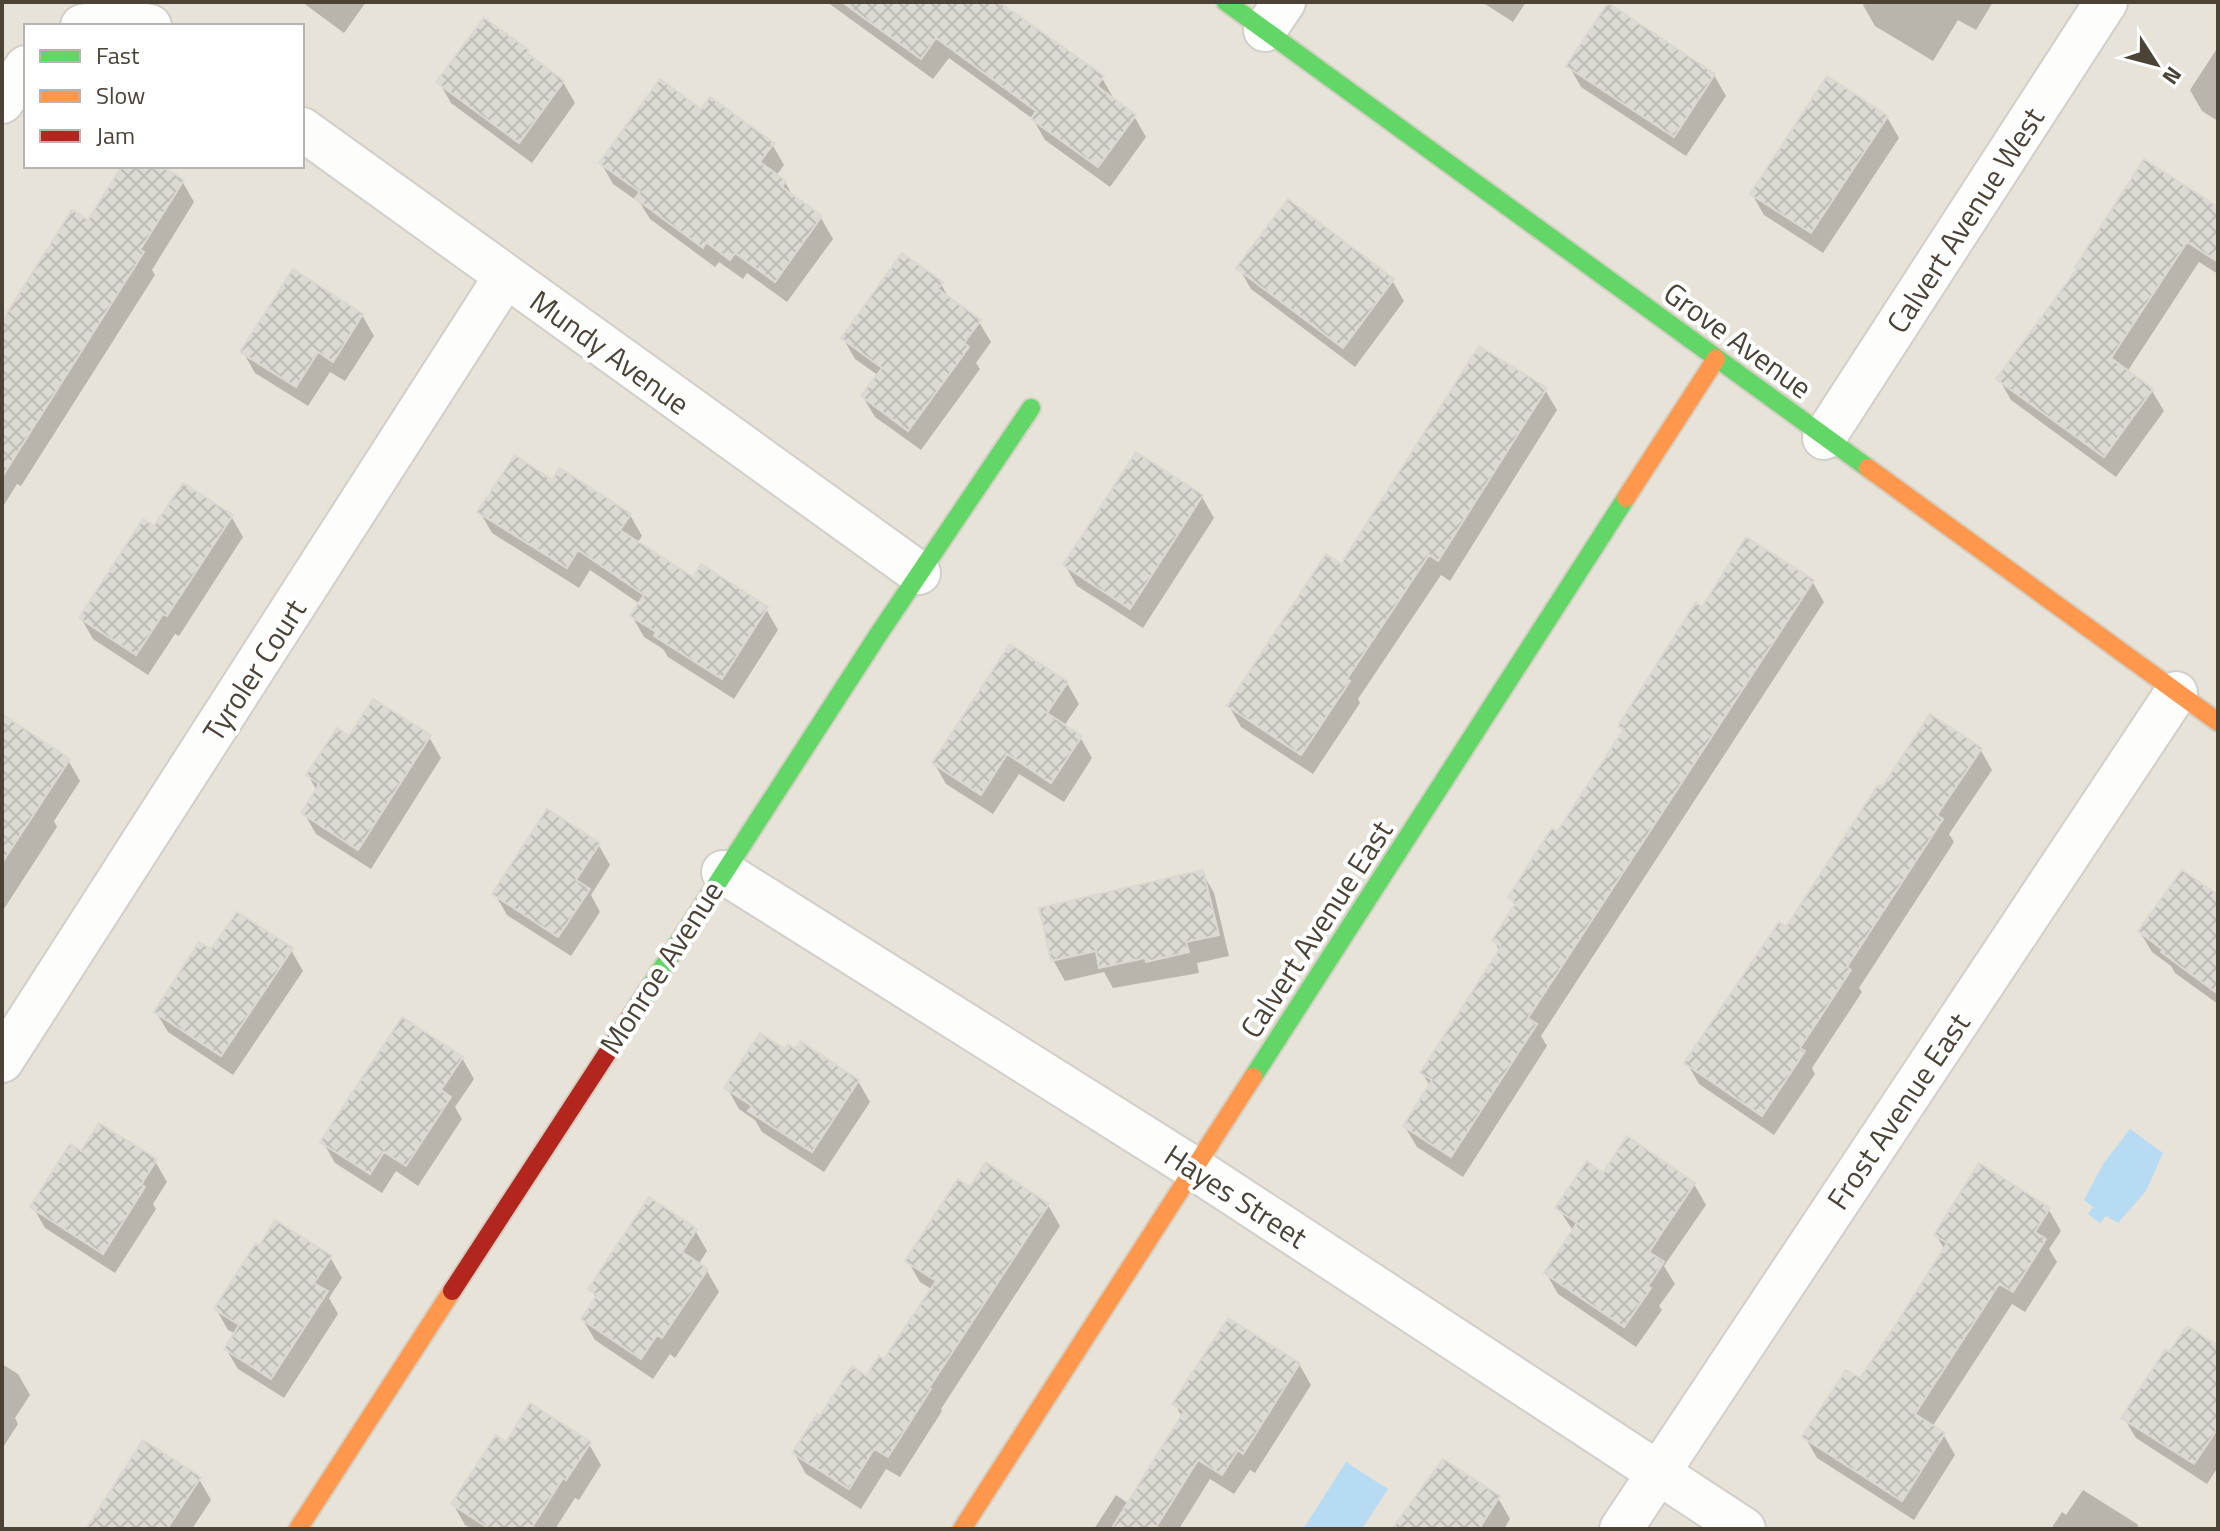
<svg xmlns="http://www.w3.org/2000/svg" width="2220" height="1531" viewBox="0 0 2220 1531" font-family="'Titillium Web',sans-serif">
	<defs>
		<pattern id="building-cross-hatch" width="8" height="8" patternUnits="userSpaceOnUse" patternTransform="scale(2)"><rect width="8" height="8" fill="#dddad4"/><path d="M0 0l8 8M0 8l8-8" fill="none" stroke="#bfbcb7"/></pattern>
	</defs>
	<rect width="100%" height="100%" fill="#f3f1ec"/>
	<path fill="#e8e3d9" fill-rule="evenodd" d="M2,2H2218V1529H2ZM26,26H302V166H26Z"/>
	<path fill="#b8dbf4" d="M2130,1129L2163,1153L2146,1191L2118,1223L2106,1216L2100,1223L2088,1214L2093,1207L2084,1200L2103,1164Z
		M1346,1462L1388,1489L1362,1529H1303Z"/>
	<path fill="#0003" d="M302,2H366L344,33Z
		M827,2H996L1102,78L1114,99L1113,101L1134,116L1146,137L1110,187L1045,140L1033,119L949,58L933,79Z
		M1482,2H1526L1513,22Z
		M1865,2H1993L1976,30L1958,20L1933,61L1875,26L1863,5Z
		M2218,47V121L2202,111L2190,90Z
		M527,52L532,60L563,82L575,103L532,163L451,103L439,82Z
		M1569,66L1714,75L1726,96L1686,156L1581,87Z
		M1887,117L1899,138L1823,253L1764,215L1752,194Z
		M772,144L784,165L776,176L785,182L794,198L821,218L833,239L787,302L747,273L743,279L719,262L715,267L650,219L640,203L613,184L601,163Z
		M125,166H157L182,181L194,202L152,270L155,275L21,486L17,484L2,508V330L89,223Z
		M2218,210V274L2199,262L2127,372L2152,391L2164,411L2116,477L2011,400L1999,379Z
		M1239,268L1392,280L1404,301L1355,367L1251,289Z
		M941,284L951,302L979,322L991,342L976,363L980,369L921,450L875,417L863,397L879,376L855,359L843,338Z
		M362,315L374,336L345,381L330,372L308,406L255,373L243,352Z
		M1545,390L1557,410L1450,581L1441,575L1358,699L1360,703L1313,774L1241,727L1229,706L1342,566Z
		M1136,455L1202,497L1214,518L1143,628L1077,586L1065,565Z
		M553,483L630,515L642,536L637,543L693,580L766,609L778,630L734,699L668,657L663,649L644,637L632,616L640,604L590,570L579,588L492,533L480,512Z
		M231,516L243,537L179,636L175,634L148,675L93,639L81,618L155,529Z
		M1812,581L1824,602L1541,1036L1547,1046L1463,1177L1417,1147L1405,1127L1431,1087L1422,1073L1500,952L1494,940L1516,907L1510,897L1558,834L1624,732L1620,726L1703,609Z
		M1067,683L1079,704L1064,726L1080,737L1092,758L1064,802L1019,774L993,814L946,784L934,763Z
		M429,737L441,758L371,869L316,834L304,813L317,791L308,775L350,739Z
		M2,742L68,760L80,781L54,821L57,827L2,912Z
		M1980,749L1992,770L1949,834L1954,842L1859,988L1862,992L1812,1068L1815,1074L1774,1135L1699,1084L1687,1063L1786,929Z
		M598,844L610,865L591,895L600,912L571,956L507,915L495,894Z
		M1202,872L1214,893L1229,956L1197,963L1199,973L1113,988L1104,972L1065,981L1053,960Z
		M2218,898V1004L2175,973L2171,966L2152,952L2140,932Z
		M291,950L303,971L233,1075L168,1032L156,1012Z
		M785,1052L858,1081L870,1102L824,1172L762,1132L755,1120L739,1109L727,1088Z
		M462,1058L474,1079L455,1107L462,1119L418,1186L396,1171L382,1193L335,1163L323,1142Z
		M82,1154L155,1161L167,1182L153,1204L156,1209L115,1273L45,1228L33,1207Z
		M1603,1175L1694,1184L1706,1205L1664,1266L1675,1284L1659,1306L1662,1310L1636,1347L1558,1294L1546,1273L1574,1232L1558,1208Z
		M970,1190L1048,1205L1060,1226L941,1409L942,1411L900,1477L886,1469L861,1509L806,1474L794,1453L821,1419L885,1362L933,1290L920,1282L908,1261Z
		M2049,1210L2061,1231L2049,1249L2057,1262L2025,1312L2012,1304L1932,1427L1943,1434L1955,1455L1914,1520L1817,1458L1805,1437L1860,1381L1945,1250L1936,1235Z
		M695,1230L707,1251L698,1265L707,1271L719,1292L675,1358L670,1354L653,1379L595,1340L583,1320L597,1300L591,1289Z
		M330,1257L342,1278L329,1298L338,1314L284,1398L238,1369L226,1349L236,1334L228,1330L216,1309Z
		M2218,1349V1467L2207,1484L2136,1438L2124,1418Z
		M2,1364L18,1374L30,1395L15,1418L18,1424L2,1449Z
		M1299,1364L1311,1385L1255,1473L1250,1470L1234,1494L1210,1479L1179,1529H1094L1116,1495L1129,1504L1182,1417L1175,1404Z
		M589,1444L601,1465L579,1500L575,1498L555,1529H472L465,1525L453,1504L507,1445Z
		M199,1479L211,1500L192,1529H88Z
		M1424,1485L1498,1498L1510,1519L1504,1529H1394Z
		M2083,1490L2137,1524L2140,1529H2051L2062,1512L2066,1515Z"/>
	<path fill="url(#building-cross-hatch)" stroke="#dcd8d1" stroke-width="2" d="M842,2H999L1104,76L1097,86L1136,115L1098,167L1031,119L1036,111L936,38L921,59Z
		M1608,3L1715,74L1674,137L1566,66Z
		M484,18L529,50L527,53L564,81L519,143L436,82Z
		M1827,76L1888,116L1811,233L1750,194Z
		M660,79L701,109L710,97L774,143L760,162L786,181L782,187L822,216L775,282L735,253L730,260L706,242L703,248L635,198L640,192L599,163Z
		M2144,159L2218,207V262L2187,242L2111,358L2153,389L2104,457L1996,379L2077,269L2075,267Z
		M122,166H161L184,180L140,250L144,252L2,477V321L72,210L88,220Z
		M1288,199L1394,279L1343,348L1236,268Z
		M902,253L943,282L938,289L981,320L964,343L969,347L908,431L861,396L882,368L841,338Z
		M293,269L363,314L333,362L318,352L296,387L240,352Z
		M1479,346L1547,388L1438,561L1429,555L1347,679L1350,681L1301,755L1227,706L1326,554L1341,564Z
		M1136,452L1203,495L1130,609L1063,565Z
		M515,455L552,480L560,468L631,514L620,530L693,577L701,564L768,607L722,679L654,636L656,632L630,616L644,595L578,550L567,568L477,512Z
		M183,483L233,515L167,616L163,614L136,655L79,618L143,519L154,526Z
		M1746,537L1814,580L1528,1018L1537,1024L1451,1157L1403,1126L1432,1080L1420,1073L1501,947L1492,940L1516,903L1508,897L1552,828L1557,832L1624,729L1618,726L1696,602L1702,607Z
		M1010,644L1068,682L1047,713L1082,736L1051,783L1007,754L981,795L932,763Z
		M373,699L431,735L358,850L301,813L319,784L306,775L337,728L349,736Z
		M2,714L70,759L2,863Z
		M1930,714L1982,748L1937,815L1943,819L1847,967L1851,970L1800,1048L1805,1051L1762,1116L1684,1063L1779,922L1786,927L1878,785L1882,787Z
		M547,809L600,843L576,880L590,889L558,937L492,894Z
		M1203,870L1219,935L1186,942L1189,952L1146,962L1145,958L1099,968L1096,951L1051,961L1039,908Z
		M2182,870L2218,895V994L2161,952L2163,950L2138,931Z
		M237,912L293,948L221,1056L154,1012L199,942L211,949Z
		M402,1017L463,1057L441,1090L451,1097L406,1166L384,1152L370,1174L320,1142Z
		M760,1033L785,1049L788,1044L795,1049L800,1041L859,1080L812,1152L748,1111L752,1106L724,1088Z
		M99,1123L157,1159L141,1185L145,1187L103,1254L30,1207L70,1144L81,1151Z
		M1627,1136L1695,1183L1649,1252L1664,1262L1648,1286L1651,1288L1624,1327L1544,1273L1577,1223L1555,1208L1587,1161L1603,1173Z
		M986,1162L1049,1204L929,1388L931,1389L888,1457L874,1449L849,1489L792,1453L817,1414L820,1416L852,1366L866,1376L879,1356L884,1359L936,1281L905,1261L958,1179L970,1187Z
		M1979,1163L2050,1208L2035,1232L2046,1239L2013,1292L1999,1284L1915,1414L1945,1433L1902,1501L1802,1437L1846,1370L1860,1378L1895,1326L1947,1243L1934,1235Z
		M649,1197L697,1229L682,1252L708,1269L662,1338L657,1335L641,1359L581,1319L597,1295L588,1289Z
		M275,1220L332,1256L314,1283L328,1291L271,1379L224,1349L239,1325L214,1309L256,1243L259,1246Z
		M1228,1318L1300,1363L1243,1454L1238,1450L1222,1475L1198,1460L1155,1529H1114L1112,1528L1184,1411L1172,1404Z
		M2187,1326L2218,1346V1428L2194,1464L2121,1418L2165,1350L2169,1352Z
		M530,1403L591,1442L566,1480L563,1478L531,1529H490L451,1504L496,1435L506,1442Z
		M143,1440L201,1477L167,1529H86Z
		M1443,1459L1500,1496L1479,1529H1392Z"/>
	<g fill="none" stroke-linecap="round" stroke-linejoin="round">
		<defs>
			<path id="street" d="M82,26L116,20L150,26
				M1265,30L1284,2
				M2,102L26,67
				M302,129L919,573
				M1824,438L2106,2
				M723,872L1195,1169L1744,1529
				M2,1061L505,277
				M1621,1529L2176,693"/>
			<path id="fast" d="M1226,2L1868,468
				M632,1015L878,635L1031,408
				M1253,1077L1626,498"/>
			<path id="slow" d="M1868,468L2218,722
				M1626,498L1716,359
				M298,1529L452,1291
				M962,1529L1253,1077"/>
			<path id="jam" d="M452,1291L632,1015"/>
		</defs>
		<use href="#street" stroke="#d1cfc9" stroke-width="46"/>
		<use href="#fast" stroke="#d3cfc2" stroke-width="22"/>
		<use href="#slow" stroke="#d3cfc2" stroke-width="22"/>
		<use href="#jam" stroke="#d3cfc2" stroke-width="22"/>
		<use href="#street" stroke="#fdfdfc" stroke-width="42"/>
		<use href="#fast" stroke="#63d668" stroke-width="18"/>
		<use href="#slow" stroke="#ff974d" stroke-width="18"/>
		<use href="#jam" stroke="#b3261e" stroke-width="18"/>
	</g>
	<g text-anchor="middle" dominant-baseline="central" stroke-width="8" stroke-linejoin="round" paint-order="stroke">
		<g font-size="30" fill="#4b4336" stroke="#fff">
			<text transform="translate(1965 220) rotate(-57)">Calvert Avenue West</text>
			<text transform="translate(1738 340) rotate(36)">Grove Avenue</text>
			<text transform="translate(610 352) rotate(36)">Mundy Avenue</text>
			<text transform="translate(254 670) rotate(-57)">Tyroler Court</text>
			<text transform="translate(1316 929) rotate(-57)">Calvert Avenue East</text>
			<text transform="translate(661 967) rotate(-57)">Monroe Avenue</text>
			<text transform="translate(1898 1111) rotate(-56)">Frost Avenue East</text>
			<text transform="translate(1236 1196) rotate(33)">Hayes Street</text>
		</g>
	</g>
	<rect width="2220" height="1531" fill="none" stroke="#4b4336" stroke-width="8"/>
	<rect x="24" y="24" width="280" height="144" fill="#ffffff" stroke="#b7b4af" stroke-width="2"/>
	<rect x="40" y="50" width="40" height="12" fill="#63d668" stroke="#b7b4af" stroke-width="2"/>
	<text x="96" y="64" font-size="24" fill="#4b4336">Fast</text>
	<rect x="40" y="90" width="40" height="12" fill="#ff974d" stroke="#b7b4af" stroke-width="2"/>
	<text x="96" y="104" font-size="24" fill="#4b4336">Slow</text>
	<rect x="40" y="130" width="40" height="12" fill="#b3261e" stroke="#b7b4af" stroke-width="2"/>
	<text x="96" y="144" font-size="24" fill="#4b4336">Jam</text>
	<g transform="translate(2156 64) rotate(126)" stroke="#ffffff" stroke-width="6" paint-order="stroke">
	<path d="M0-6L14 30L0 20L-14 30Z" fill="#4b4336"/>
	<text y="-12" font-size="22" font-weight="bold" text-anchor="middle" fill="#4b4336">N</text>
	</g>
</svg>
